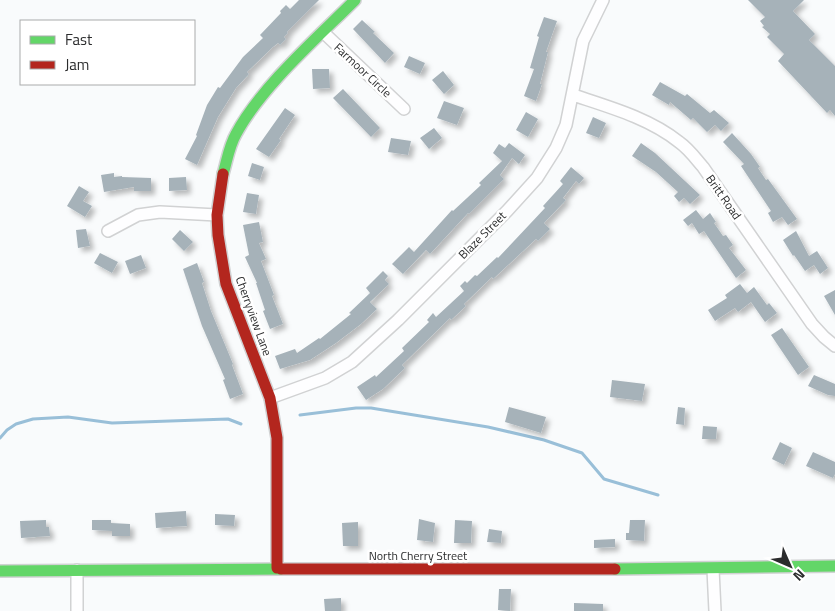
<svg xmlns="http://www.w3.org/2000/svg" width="835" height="611" viewBox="0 0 835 611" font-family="'Titillium Web',sans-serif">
	<defs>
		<filter id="shadow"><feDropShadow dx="4" dy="4" stdDeviation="2.5" flood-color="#0004"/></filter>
	</defs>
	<rect width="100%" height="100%" fill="#f9fbfc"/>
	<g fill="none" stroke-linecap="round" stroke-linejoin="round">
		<path stroke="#99bfd8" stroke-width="3" d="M300,415L356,408H371L488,427L544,440L582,453L604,479L658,495
			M0,438L7,430L16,424L33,419L68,417L112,423L228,419L241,424"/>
	</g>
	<path fill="#a6b2b9" filter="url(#shadow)" d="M299,0H319L287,32L288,33L284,37L286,39L280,45L278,43L273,47L247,72L249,74L236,88L218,117L197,165L185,159L197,136L196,135L207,105L218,87L220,88L243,57L263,38L260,35L281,13L280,11L286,5L290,9Z
		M748,0H804L793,11L815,34L809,40L835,66V116L830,110L827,113L778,61L784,54L767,37L770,34L762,27L764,26L760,21L765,17Z
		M544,17L557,21L546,52H548L540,84H542L536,101L524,96L534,69L530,68L539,37L537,36Z
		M362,20L375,32L373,33L394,53L385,63L353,29Z
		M409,56L425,63L420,74L404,67Z
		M312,69H329L330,88L313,89Z
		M443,71L454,85L444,94L432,80Z
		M660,82L685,96L687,94L710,113L714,110L729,123L721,131L715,125L707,132L693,118L691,120L670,102L669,105L652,95Z
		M343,89L380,128L371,137L333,98Z
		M444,101L464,108L457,125L437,118Z
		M285,108L295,115L279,139L281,140L269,157L256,149Z
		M526,112L538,119L528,137L516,130Z
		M593,117L606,123L599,138L586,133Z
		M434,128L442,138L429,149L420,138Z
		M732,133L751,154L760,167L758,168L766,180L768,179L797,219L788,225L782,217L773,222L768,213L771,211L741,166L744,164L723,142Z
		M391,138L411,141L408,155L388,152Z
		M509,143L525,155L519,164L512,158L500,175L504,179L469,214L468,213L430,254L426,250L403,274L392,264L409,247L414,252L452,210L453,211L481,185L479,183L502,161L493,153L499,144L505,148Z
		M641,143L655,153L700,195L690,204L684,198L679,202L674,196L678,192L656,172L632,156Z
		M252,163L264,167L260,180L248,176Z
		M571,167L584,178L579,184L576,181L563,198L566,200L544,223L550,229L538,241L536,239L493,279L492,277L464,304L466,306L451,320L450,318L402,365L405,368L383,389L366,400L357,387L375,375L376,377L404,351L402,348L429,322L427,320L433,313L436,317L464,291L460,286L465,281L467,283L475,275L477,276L497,257L498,258L545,208L543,206L563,184L560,181Z
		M114,173V177L122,176V177L151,178V191H134V187L104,192L101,175Z
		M186,177L187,190L169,191V178Z
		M79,186L89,192L83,201L92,206L85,217L67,206Z
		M247,193L259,195L256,214L243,212Z
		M696,210L703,219L710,213L716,222L714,223L723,236L726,235L733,245L729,248L746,270L736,278L704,231L699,234L692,223L688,226L683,220Z
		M259,222L263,242L259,243L266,259L261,261L274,295L272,296L283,324L270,329L263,311L265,310L256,283H257L245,257L249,255L243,225Z
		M86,229L90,246L78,248L76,230Z
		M180,230L193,242L184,251L172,239Z
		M796,231L809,256L817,251L828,268L820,274L814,265L805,271L794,255L793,256L783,240Z
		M100,253L118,262L112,273L94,263Z
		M141,255L146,268L130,274L125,261Z
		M197,263L204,282L202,283L211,311L233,364L232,365L243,394L230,399L223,380L225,379L202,326L183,269Z
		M383,271L388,276L385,280L389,284L370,302L377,309L361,324L336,343L310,360L280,369L275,356L295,349L297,353L319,338L320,339L351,314L349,313L370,293L366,288Z
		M740,284L747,293L754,287L767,305L769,303L777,313L765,322L751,302L738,312L735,308L715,321L708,310L727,298L725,295Z
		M835,290V315L824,296Z
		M782,328L809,367L798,375L771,335Z
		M814,375L835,384V396L828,395L808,386Z
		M612,380L645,384L642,401L610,397Z
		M509,407L546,417L541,433L505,422Z
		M678,407L685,408L684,425L676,424Z
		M703,426L717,427L716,439H702Z
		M780,442L792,448L784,465L772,459Z
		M813,452L835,462V474L833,478L806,466Z
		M186,511L187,526L156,528L155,513Z
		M215,514L235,515L234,526L215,525Z
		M419,519L435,523L433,542L417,540Z
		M46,520V527H49L50,536L21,538L20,521Z
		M92,520H111V523L130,524V536H112V531L92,530Z
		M455,520L472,521L471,543H454Z
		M630,520H645L644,541L626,540V533H629Z
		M358,522V546H343L342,523Z
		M489,529L502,531L501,543L487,542Z
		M615,539V547L594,548V540Z
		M499,589H511L510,611L498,610Z
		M341,598V611H325L324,599Z
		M574,603L603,604V611H574Z"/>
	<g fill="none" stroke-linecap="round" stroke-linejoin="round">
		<defs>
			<path id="street" d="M323,32L404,109
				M573,95C609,107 649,118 679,142C689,149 696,159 703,167L812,324L824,337L835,346
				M108,231L138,215L160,212L217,215
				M270,398L325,378L352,362L398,320L507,211L537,178L556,148L566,125L583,41L603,0
				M713,569L715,611
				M77,611V570"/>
			<path id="fast" d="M223,174C227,161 229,146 236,134C261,87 317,38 355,0
				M615,569L835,566
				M0,571L281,569"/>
			<path id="jam" d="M223,174L217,215L218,235L226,284L270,398L277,438V568
				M281,569H615"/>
		</defs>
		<use href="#street" stroke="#d1d2d3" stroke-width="14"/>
		<use href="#fast" stroke="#d1d2d3" stroke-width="14"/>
		<use href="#jam" stroke="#d1d2d3" stroke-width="14"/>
		<use href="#street" stroke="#fefeff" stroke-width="11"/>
		<use href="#fast" stroke="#63d668" stroke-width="11"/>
		<use href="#jam" stroke="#b3261e" stroke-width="11"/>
	</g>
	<g text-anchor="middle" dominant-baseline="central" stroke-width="5" stroke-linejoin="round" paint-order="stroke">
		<g font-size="12" fill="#2b2c2d" stroke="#fff">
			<text transform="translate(363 70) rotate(43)">Farmoor Circle</text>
			<text transform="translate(724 197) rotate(55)">Britt Road</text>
			<text transform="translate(482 235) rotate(-45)">Blaze Street</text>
			<text transform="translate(254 316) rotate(70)">Cherryview Lane</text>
			<text x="418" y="555">North Cherry Street</text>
		</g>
	</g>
	<rect x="20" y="20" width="175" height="65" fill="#ffffff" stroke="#aaabab"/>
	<rect x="30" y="36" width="25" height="8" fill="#63d668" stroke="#aaabab"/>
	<text x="65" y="45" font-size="15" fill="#2b2c2d">Fast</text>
	<rect x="30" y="61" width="25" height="8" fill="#b3261e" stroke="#aaabab"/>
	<text x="65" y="70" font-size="15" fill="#2b2c2d">Jam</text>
	<g transform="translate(790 566) rotate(135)" stroke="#ffffff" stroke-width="4" paint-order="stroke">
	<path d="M0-4L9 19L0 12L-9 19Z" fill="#2b2c2d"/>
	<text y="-8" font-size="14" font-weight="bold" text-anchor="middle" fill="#2b2c2d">N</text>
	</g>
</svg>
